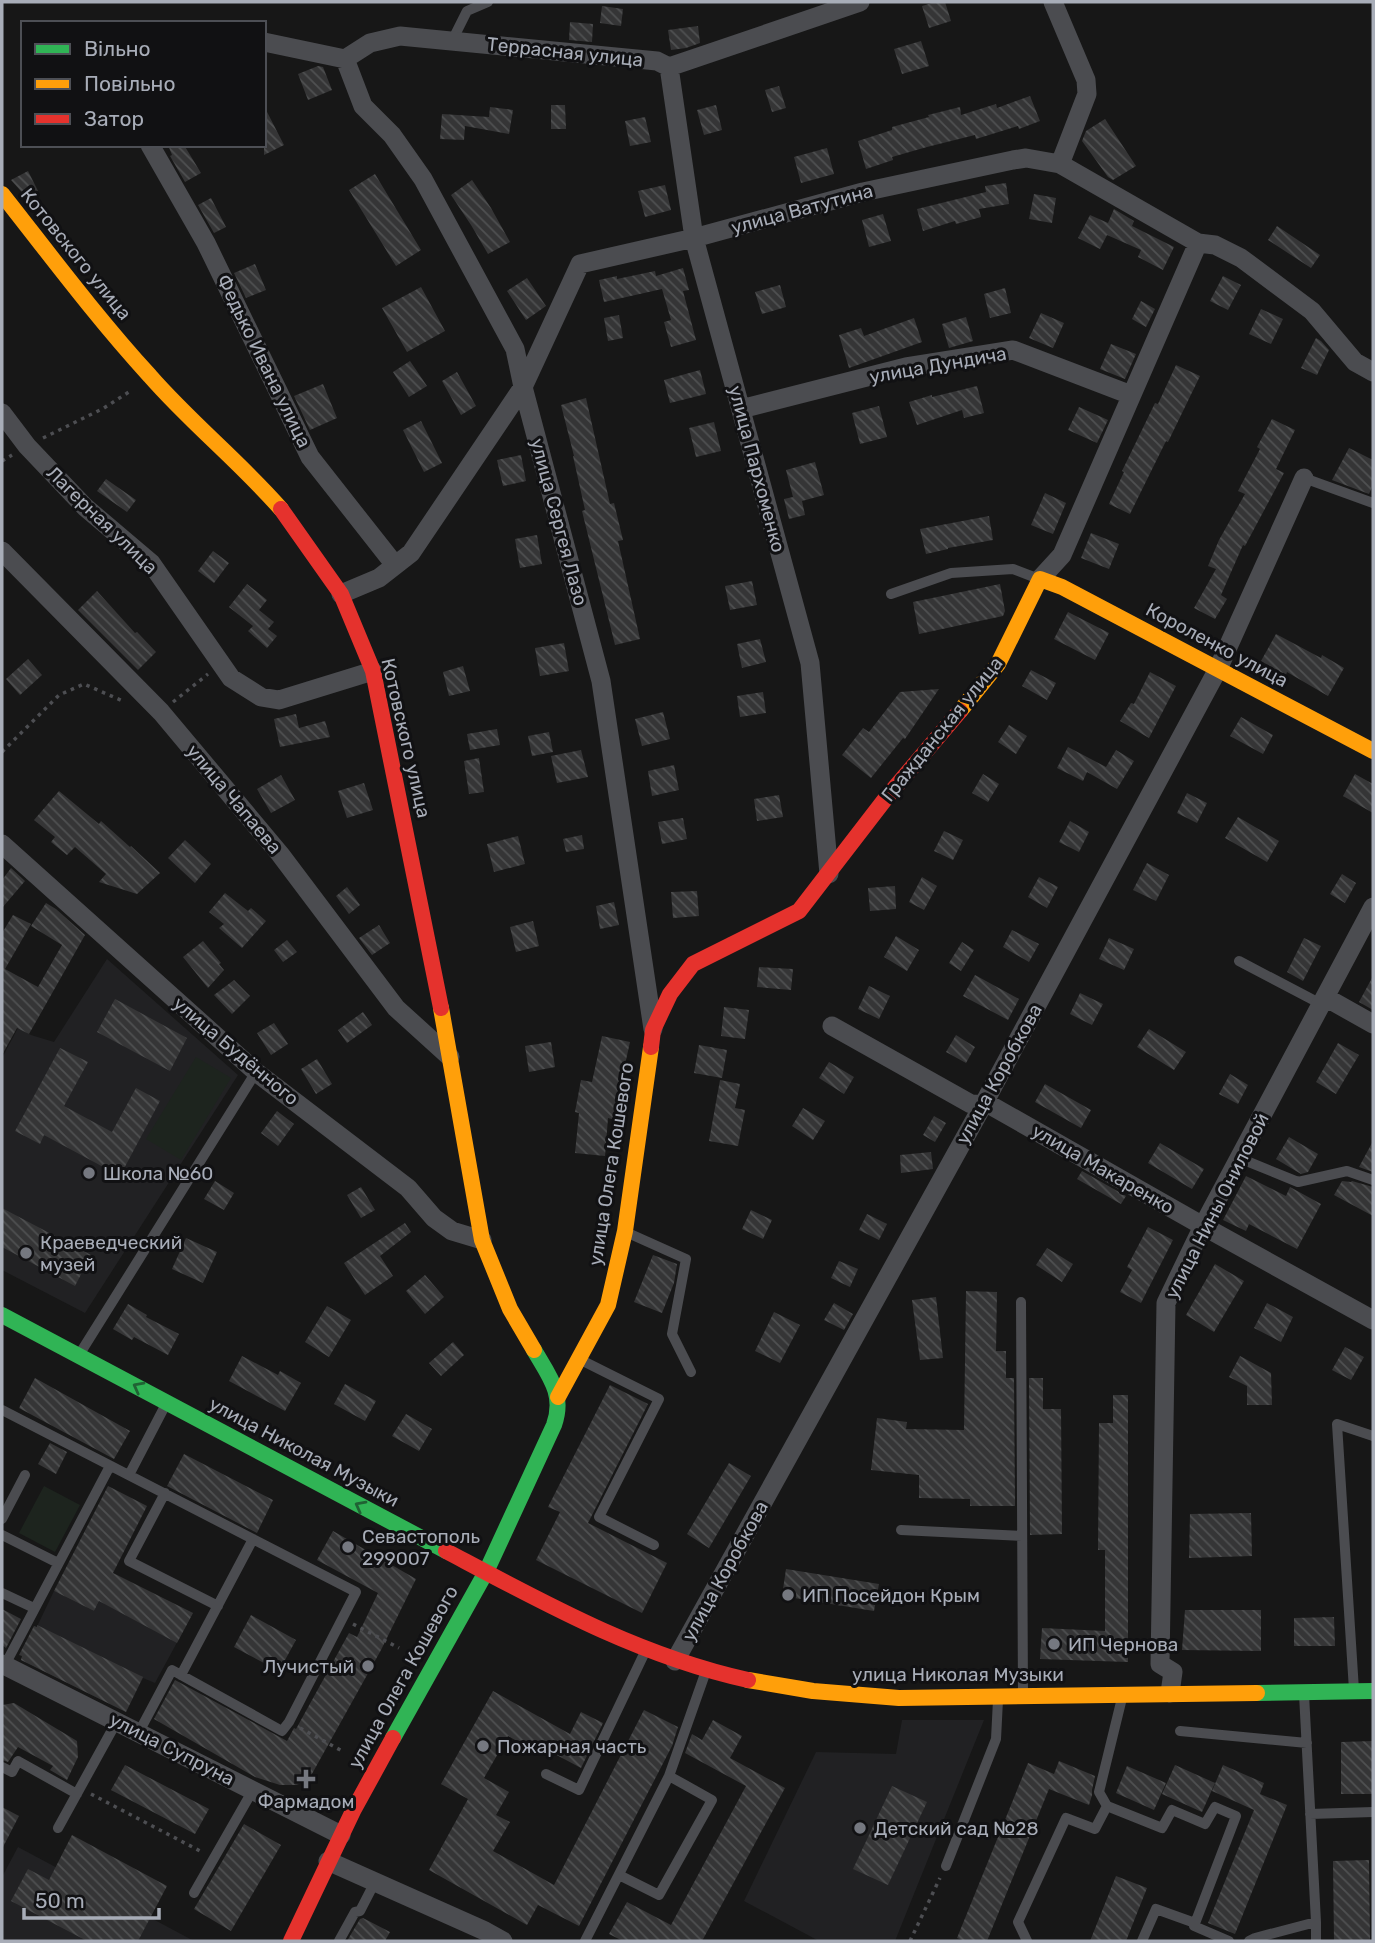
<svg xmlns="http://www.w3.org/2000/svg" width="1375" height="1943" viewBox="0 0 1375 1943" font-family="Rubik,sans-serif">
	<defs>
		<pattern id="building-back-hatch" width="6" height="6" patternUnits="userSpaceOnUse" patternTransform="scale(1.75)"><rect width="6" height="6" fill="#353536"/><path d="M-1 5l2 2M0 0l6 6M5-1l2 2" fill="none" stroke="#4f5051"/></pattern>
	</defs>
	<rect width="100%" height="100%" fill="#171717"/>
	<path fill="#212123" d="M107,959L238,1075L85,1313L2,1270V1058L18,1028L31,1035L54,1042Z
		M113,1574L193,1613L155,1683L143,1678L126,1712L21,1660L54,1591L94,1611Z
		M902,1720H984L895,1941H819L744,1901L816,1752L896,1754Z
		M18,1847L194,1941H2V1877Z"/>
	<path fill="#1d241e" d="M196,1057L231,1078L181,1160L146,1139Z
		M44,1486L80,1505L55,1552L19,1533Z"/>
	<path fill="url(#building-back-hatch)" d="M935,2H945L951,21L929,28L922,6Z
		M602,6L623,9L621,26L600,23Z
		M570,22L593,24L592,42L569,40Z
		M698,26L700,43L686,48L671,50L668,30Z
		M921,41L929,66L902,74L894,49Z
		M318,66L323,67L332,90L308,100L298,74Z
		M779,86L786,108L772,112L765,90Z
		M1030,96L1040,121L1019,129L1018,126L976,139L975,135L927,147L892,157L893,160L866,169L858,141L892,130V127L929,117L928,115L960,107L961,115L996,104L997,108Z
		M551,105H565L566,129H551Z
		M716,105L722,130L704,135L697,110Z
		M264,106L284,145L264,155Z
		M490,107L513,110L509,134L465,126L464,140L440,139L442,114L489,117Z
		M645,117L651,142L630,146L625,121Z
		M1105,119L1136,166L1113,180L1108,177L1082,141L1086,131Z
		M168,145H184L201,173L185,182L170,156L172,155Z
		M827,148L834,174L801,183L794,157Z
		M28,171L38,191L27,198L11,180Z
		M375,174L421,250L396,266L349,190Z
		M472,180L491,208L510,242L488,254L471,225L451,195Z
		M1006,183L1009,204L979,209L981,217L956,224L955,221L923,231L917,209L986,192L985,186Z
		M665,185L671,210L645,217L638,191Z
		M1034,194L1056,198L1052,223L1029,219Z
		M211,198L226,227L214,233L198,205Z
		M1114,209L1134,221L1132,226L1174,247L1163,270L1138,257L1141,250L1107,235L1100,249L1078,238L1090,215L1108,223Z
		M883,214L891,241L869,247L862,220Z
		M1277,226L1320,255L1311,268L1268,240Z
		M255,264L266,290L246,298L234,273Z
		M683,268L689,290L683,291L696,340L671,347L664,322L671,320L662,289L604,302L599,280L617,276V279L655,271L656,276Z
		M1223,276L1241,285L1228,310L1210,301Z
		M527,278L546,306L526,320L507,291Z
		M780,285L786,307L762,314L755,292Z
		M421,287L445,331L407,352L382,308Z
		M1005,288L1011,313L990,318L984,294Z
		M1141,301L1155,309L1146,327L1132,319Z
		M1261,309L1283,319L1271,344L1249,334Z
		M1041,313L1064,323L1053,348L1029,338Z
		M619,315L623,338L608,341L604,318Z
		M966,317L973,341L949,348L942,324Z
		M914,318L922,342L849,368L839,335L861,328L864,336Z
		M1316,338L1321,341L1329,350L1317,375L1301,368Z
		M1111,344L1136,354L1125,379L1100,369Z
		M410,361L427,386L409,397L393,372Z
		M1176,365L1200,376L1168,442L1166,441L1130,514L1109,504L1124,472L1122,471L1155,403L1158,404Z
		M700,370L706,394L670,403L664,380Z
		M457,372L476,406L461,415L442,381Z
		M323,384L337,418L310,430L294,396Z
		M977,386L984,413L964,418L962,410L917,425L909,402L932,395V397Z
		M586,398L610,504L614,503L623,540L618,541L640,639L615,645L582,511L585,510L573,456H574L561,405Z
		M879,406L887,437L860,444L852,413Z
		M1079,407L1108,420L1097,443L1068,430Z
		M1272,419L1295,430L1276,469L1284,473L1245,546L1243,545L1221,595L1227,599L1215,619L1194,608L1216,569L1208,566L1219,540L1245,494L1238,491L1260,449L1257,447Z
		M421,421L442,463L424,472L403,430Z
		M714,422L721,451L696,457L689,428Z
		M1349,448L1373,460V485L1369,494L1332,480Z
		M521,455L526,481L503,486L497,460Z
		M815,462L824,495L802,501L805,515L789,519L784,499L793,497L786,470Z
		M106,479L136,500L127,512L97,491Z
		M1045,493L1066,503L1053,534L1031,525Z
		M989,516L993,540L948,548V549L926,554L920,529Z
		M1091,533L1119,544L1109,569L1081,558Z
		M537,535L542,564L520,568L515,539Z
		M213,551L229,563L214,583L198,571Z
		M752,581L757,605L730,610L725,586Z
		M247,584L267,600L259,610L274,622L268,629L277,636L267,648L248,631L253,626L229,607Z
		M1000,584L1005,611L1003,616L919,634L913,602Z
		M97,591L135,633L137,632L156,652L138,670L78,610Z
		M1068,612L1109,633L1095,660L1054,639Z
		M1276,634L1321,658L1322,655L1344,668L1328,696L1287,672L1286,675L1261,661Z
		M760,639L766,662L742,668L737,644Z
		M564,643L569,671L540,676L535,648Z
		M28,659L42,675L20,695L6,679Z
		M463,666L470,691L449,696L443,672Z
		M1031,670L1056,683L1047,700L1022,686Z
		M1150,672L1176,686L1149,738L1120,721L1131,703L1134,704Z
		M939,689L905,739L903,738L871,778L842,755L863,728L869,732L900,692Z
		M763,692L766,713L740,717L737,696Z
		M663,712L670,739L642,746L635,719Z
		M296,714L299,728L325,721L330,737L280,747L274,719Z
		M1241,717L1273,735L1263,754L1230,736Z
		M1009,725L1027,736L1016,754L998,742Z
		M497,729L500,745L470,750L467,734Z
		M549,732L553,752L532,756L528,736Z
		M1068,747L1106,767L1116,750L1134,761L1117,789L1087,772L1083,781L1057,768Z
		M581,750L588,777L557,783L551,756Z
		M479,758L484,792L469,794L464,761Z
		M674,765L679,790L652,796L648,771Z
		M983,774L999,784L988,802L972,793Z
		M1355,774L1373,784V813L1343,796Z
		M281,775L295,800L271,813L257,789Z
		M364,783L373,810L347,818L338,791Z
		M59,791L99,824L101,821L130,847L131,846L160,873L137,894L99,882L106,874L75,847L67,855L51,842L55,837L34,820Z
		M1187,793L1207,803L1197,823L1177,813Z
		M779,795L783,817L757,821L754,799Z
		M1238,817L1279,841L1267,862L1225,838Z
		M683,818L687,839L662,844L658,822Z
		M1070,821L1089,832L1079,852L1059,842Z
		M944,831L963,840L953,860L934,851Z
		M582,835L584,849L566,852L563,839Z
		M518,836L525,864L494,872L487,844Z
		M185,840L211,864L195,883L168,858Z
		M1147,863L1169,875L1156,901L1133,890Z
		M11,868L25,881L2,908V880Z
		M1342,874L1356,883L1345,903L1330,894Z
		M922,877L937,886L924,910L909,902Z
		M1039,877L1058,887L1047,908L1028,897Z
		M895,886L896,909L870,911L868,888Z
		M347,887L360,905L349,914L336,896Z
		M697,891L699,916L673,918L671,892Z
		M225,893L248,911L251,908L266,921L242,948L219,928L224,924L209,912Z
		M614,902L619,925L600,929L596,906Z
		M46,903L56,909L85,935L29,1034L17,1028L2,1055V933L13,915L31,924L5,969L38,987L62,945L31,926Z
		M533,921L539,946L516,952L510,927Z
		M379,925L390,943L372,955L359,938Z
		M1012,930L1039,944L1029,962L1003,947Z
		M896,936L919,950L907,971L884,957Z
		M1109,938L1134,949L1124,970L1099,959Z
		M1304,938L1321,946L1303,981L1287,972Z
		M287,940L297,952L283,962L274,950Z
		M203,941L221,963L219,964L224,970L208,988L183,957Z
		M962,942L974,950L961,971L949,963Z
		M759,967L793,969L791,990L757,987Z
		M975,975L1019,999L1008,1020L963,996Z
		M1373,976V1010L1359,1002Z
		M234,980L250,996L232,1014L214,995Z
		M869,986L890,996L879,1019L858,1009Z
		M1080,993L1103,1004L1092,1025L1070,1014Z
		M115,999L187,1038L170,1071L97,1032Z
		M724,1007L749,1010L745,1039L721,1036Z
		M363,1012L372,1025L347,1043L338,1030Z
		M274,1023L288,1044L271,1055L257,1033Z
		M1149,1029L1186,1052L1174,1070L1137,1047Z
		M956,1035L975,1047L966,1063L946,1052Z
		M602,1036L630,1042L620,1087H621L615,1120L608,1118L605,1156L575,1153L579,1113L575,1112L581,1080L592,1082Z
		M551,1042L555,1067L529,1072L525,1046Z
		M1338,1043L1359,1055L1336,1094L1316,1082Z
		M699,1045L727,1050L722,1078L694,1073Z
		M60,1048L88,1062L64,1106L112,1132L136,1088L160,1101L120,1176L44,1135L40,1144L15,1131Z
		M317,1059L332,1084L316,1094L301,1069Z
		M829,1062L854,1077L844,1094L819,1078Z
		M1230,1074L1248,1085L1238,1104L1219,1094Z
		M720,1080L740,1084L735,1108L745,1110L738,1146L709,1141Z
		M1045,1084L1091,1110L1081,1128L1035,1102Z
		M803,1108L825,1121L813,1140L792,1126Z
		M277,1111L294,1124L278,1146L261,1133Z
		M934,1116L946,1123L935,1142L923,1135Z
		M1289,1137L1318,1154L1308,1172L1301,1174L1276,1159Z
		M1373,1141V1172L1359,1167Z
		M1160,1143L1204,1169L1192,1189L1148,1163Z
		M931,1152L933,1169L901,1173L900,1155Z
		M1082,1171L1126,1196L1121,1204L1077,1179Z
		M1246,1176L1286,1196L1290,1187L1321,1204L1297,1249L1249,1224L1246,1231L1223,1220Z
		M215,1181L234,1193L224,1210L204,1199Z
		M1342,1181L1351,1182L1352,1181L1373,1187V1216L1334,1195Z
		M361,1187L375,1210L361,1218L347,1195Z
		M2,1208L91,1255L75,1286L2,1247Z
		M751,1210L772,1220L763,1239L742,1229Z
		M867,1214L887,1224L879,1240L859,1230Z
		M405,1223L411,1232L380,1256L393,1276L365,1295L344,1263Z
		M1148,1227L1173,1240L1141,1303L1120,1292L1132,1270L1127,1267Z
		M186,1238L217,1252L203,1283L172,1269Z
		M1047,1248L1073,1264L1062,1282L1036,1265Z
		M653,1255L677,1264L674,1283L662,1313L634,1302Z
		M839,1261L858,1269L850,1287L831,1278Z
		M1215,1264L1244,1281L1214,1332L1186,1315Z
		M425,1275L444,1297L425,1314L406,1291Z
		M966,1291L997,1292L996,1351H1006V1378H1014L1015,1506H970V1499L919,1498V1475L871,1470L877,1418L907,1422L906,1429L964,1430Z
		M936,1297L943,1358L920,1360L912,1300Z
		M834,1303L853,1314L844,1330L824,1320Z
		M1267,1303L1293,1317L1281,1342L1254,1328Z
		M128,1304L147,1315L146,1317L179,1334L168,1355L134,1337L132,1340L113,1329Z
		M327,1306L351,1320L329,1357L305,1342Z
		M774,1312L800,1325L780,1363L755,1351Z
		M453,1342L464,1355L441,1376L429,1363Z
		M1345,1347L1364,1357L1351,1380L1332,1370Z
		M242,1356L278,1375L280,1371L301,1383L285,1411L229,1381Z
		M1240,1356L1271,1373L1272,1405H1247V1386L1229,1377Z
		M35,1378L130,1431L114,1459L19,1408Z
		M1029,1378H1043V1409H1061L1062,1534L1030,1535Z
		M345,1384L376,1401L365,1421L334,1404Z
		M610,1385L648,1404L588,1523L667,1563L642,1613L536,1560L560,1512L548,1507Z
		M1113,1395H1128V1662L1040,1659L1042,1628L1105,1631V1550H1098L1099,1423H1113Z
		M406,1414L432,1429L419,1451L392,1436Z
		M50,1443L67,1452L56,1474L38,1464Z
		M184,1454L273,1500L257,1533L167,1486Z
		M729,1463L751,1476L709,1548L687,1534Z
		M108,1486L147,1506L113,1573L193,1613L177,1643L99,1601L94,1611L54,1591Z
		M1251,1513L1252,1556L1189,1558L1190,1514Z
		M333,1531L416,1579L381,1650L308,1781L296,1785H280L255,1777L154,1719L175,1680L287,1741L294,1728L296,1729L349,1633L357,1637L378,1593L317,1560Z
		M786,1569L879,1584L874,1611L782,1596Z
		M2,1609L21,1619L6,1648L2,1645Z
		M1185,1610H1261V1651L1182,1650Z
		M251,1615L296,1640L279,1671L234,1647Z
		M1334,1617L1335,1646H1294V1618Z
		M37,1625L143,1677L126,1712L21,1660L22,1656L19,1655L34,1626L37,1627Z
		M493,1691L570,1734L581,1712L603,1723L581,1768L536,1744L533,1750L508,1736L484,1778L509,1792L496,1815L510,1822L493,1851L554,1885L644,1710L678,1727L672,1746L579,1926L538,1905L527,1925L429,1870L468,1799L441,1784Z
		M14,1703L77,1741L78,1757L67,1780L50,1770L53,1766L18,1747L8,1762L2,1760V1705Z
		M713,1720L742,1736L730,1758L785,1788L702,1941H623L609,1934L627,1902L671,1925L746,1786L685,1753L692,1734L702,1740Z
		M1373,1741V1794H1341V1742Z
		M1059,1761L1095,1776L1092,1790V1795L1089,1805L1049,1789L987,1941H965L957,1938L1028,1763L1054,1774Z
		M125,1765L209,1809L195,1834L111,1790Z
		M1175,1765L1215,1783L1202,1812L1162,1794Z
		M1223,1765L1264,1783L1260,1794L1287,1805L1235,1934L1208,1923L1254,1810L1212,1791Z
		M1127,1766L1166,1783L1154,1810L1116,1793Z
		M892,1786L927,1802L888,1885L853,1869Z
		M2,1807L19,1816L2,1849Z
		M244,1824L281,1845L231,1931L194,1909Z
		M72,1835L167,1886L138,1941H87L11,1901L28,1869L49,1880Z
		M1369,1860L1370,1941H1334L1333,1861Z
		M1116,1876L1147,1888L1126,1941H1090Z
		M363,1918L390,1932L385,1941H347L360,1919Z"/>
	<g fill="none" stroke-linecap="round" stroke-linejoin="round">
		<path stroke="#4d4e52" stroke-width="3.5" stroke-dasharray="3.5 5" stroke-linecap="butt" d="M43,438L104,408L132,390
			M2,461L12,455
			M173,702L208,674
			M2,752L59,695L84,684L125,702
			M353,1624L399,1648
			M300,1728L344,1752
			M91,1794L202,1852
			M910,1941L940,1878"/>
		<path stroke="#4b4c50" stroke-width="10" d="M452,41L467,11L488,2
			M1304,478L1373,503
			M891,594L951,573L1013,569L1039,579
			M1239,961L1321,1004
			M1239,1158L1298,1182L1347,1171L1373,1180
			M628,1233L686,1259L672,1334L691,1372
			M1021,1302L1023,1695
			M79,1355L256,1072
			M579,1359L659,1399L599,1517L654,1545
			M2,1410L356,1592L289,1722L282,1731L172,1670L139,1732
			M129,1475L166,1404
			M165,1493L129,1561L218,1606
			M2,1519L25,1475
			M901,1530L1022,1536
			M2,1535L58,1563
			M2,1593L34,1608
			M5,1665L110,1466
			M181,1675L253,1539
			M1354,1690L1337,1424L1373,1436
			M1304,1694L1316,1922V1941
			M1180,1731L1307,1743
			M2,1767L12,1772L18,1761L77,1794
			M546,1774L579,1790L644,1654
			M669,1776L706,1671
			M1107,1806L1099,1792L1122,1698
			M1310,1814L1373,1812
			M58,1828L117,1721
			M946,1866L996,1739L998,1700
			M194,1893L253,1790
			M339,1941L355,1912L360,1911L375,1882
			M585,1941L669,1776L712,1800L659,1895L619,1875
			M1027,1941L1018,1922L1066,1818L1095,1829L1107,1806L1162,1828L1172,1810L1205,1824L1215,1807L1236,1816L1194,1926L1229,1941
			M1142,1941L1156,1909L1195,1923
			M1249,1941L1255,1938L1316,1922"/>
		<path stroke="#4b4c50" stroke-width="19" d="M1053,2L1086,80L1087,94L1060,164
			M264,42L345,59L370,43L400,36L657,61L669,67L860,2
			M345,59L363,106L392,135L423,179L515,349L523,387L601,681L653,1029
			M669,67L694,238L810,663L829,874
			M150,145L206,243L310,457L395,565
			M741,409L906,367L1013,350L1131,395
			M2,413L27,446L85,507L151,563L231,678L261,697L279,700L373,671
			M2,551L161,712L280,854L396,1008L450,1057
			M1040,579L1062,555L1198,243
			M341,594L379,578L411,553L523,387L580,264L694,238L863,192L1013,160L1026,158L1060,164L1198,243L1215,245L1241,258L1312,311L1355,362L1373,372
			M2,844L256,1072L408,1188L434,1218L452,1231L482,1240
			M1325,997L1373,1024
			M832,1026L971,1104L990,1105L1203,1226L1373,1320
			M675,1661L983,1105L1218,669L1304,478
			M2,1664L341,1835
			M1170,1693L1173,1672L1160,1664L1166,1303L1203,1226L1373,907
			M328,1861L485,1931L503,1941"/>
		<path stroke="#30b455" stroke-width="16" d="M2,1315L446,1551
			M1257,1693L1373,1691
			M393,1738L486,1572L554,1425C565,1394 549,1376 534,1350"/>
		<path stroke="#ff9f0a" stroke-width="16" d="M2,194C50,255 97,318 150,376C191,423 240,462 281,509
			M960,711L998,664L1040,579L1062,587L1373,751
			M441,1008L482,1240L510,1309L534,1350
			M558,1397L608,1305L625,1231L651,1047
			M748,1680L813,1691L899,1698L1257,1693"/>
		<path stroke="#e5322d" stroke-width="16" d="M281,509L341,594L373,671L441,1008
			M651,1047L653,1030L670,994L693,964L799,911L886,798L960,711
			M446,1551C544,1603 639,1656 748,1680
			M291,1941L353,1811L393,1738"/>
	</g>
	<defs><path id="oneway-chevron" d="M-2-3.5L2.5 0L-2 3.5" fill="none" stroke-width="1.6" stroke-linecap="round" stroke-linejoin="round" transform="scale(1.75)"/></defs>
	<g stroke="#206234">
		<use href="#oneway-chevron" transform="translate(138 1387) rotate(-152)"/>
		<use href="#oneway-chevron" transform="translate(360 1506) rotate(-152)"/>
	</g>
	<g fill="#757880" stroke="#111113" stroke-width="2.5">
		<circle cx="89" cy="1173" r="7"/>
		<circle cx="26" cy="1253" r="7"/>
		<circle cx="348" cy="1547" r="7"/>
		<circle cx="788" cy="1595" r="7"/>
		<circle cx="1054" cy="1644" r="7"/>
		<circle cx="368" cy="1666" r="7"/>
		<circle cx="483" cy="1746" r="7"/>
		<path d="M302.5 1768.5h7v7h7v7h-7v7h-7v-7h-7v-7h7z"/>
		<circle cx="860" cy="1828" r="7"/>
	</g>
	<g text-anchor="middle" dominant-baseline="central" stroke-width="6" stroke-linejoin="round" paint-order="stroke">
		<g font-size="19" fill="#a8adb8" stroke="#111113">
			<text transform="translate(565 52) rotate(6)">Террасная улица</text>
			<text transform="translate(802 209) rotate(-15)">улица Ватутина</text>
			<text transform="translate(76 254) rotate(51)">Котовского улица</text>
			<text transform="translate(264 361) rotate(64)">Федько Ивана улица</text>
			<text transform="translate(938 365) rotate(-10)">улица Дундича</text>
			<text transform="translate(757 469) rotate(75)">улица Пархоменко</text>
			<text transform="translate(102 520) rotate(44)">Лагерная улица</text>
			<text transform="translate(559 522) rotate(75)">улица Сергея Лазо</text>
			<text transform="translate(1217 645) rotate(28)">Короленко улица</text>
			<text transform="translate(942 729) rotate(-51)">Гражданская улица</text>
			<text transform="translate(406 738) rotate(77)">Котовского улица</text>
			<text transform="translate(234 799) rotate(50)">улица Чапаева</text>
			<text transform="translate(236 1051) rotate(40)">улица Будённого</text>
			<text transform="translate(999 1074) rotate(-61)">улица Коробкова</text>
			<text transform="translate(611 1164) rotate(-81)">улица Олега Кошевого</text>
			<text transform="translate(1103 1169) rotate(30)">улица Макаренко</text>
			<text transform="translate(1217 1206) rotate(-63)">улица Нины Ониловой</text>
			<text transform="translate(304 1452) rotate(28)">улица Николая Музыки</text>
			<text transform="translate(725 1571) rotate(-61)">улица Коробкова</text>
			<text x="958" y="1674">улица Николая Музыки</text>
			<text transform="translate(403 1677) rotate(-61)">улица Олега Кошевого</text>
			<text transform="translate(172 1749) rotate(27)">улица Супруна</text>
		</g>
		<g font-size="19" fill="#a8adb8" stroke="#111113" text-anchor="start">
			<text x="103" y="1173">Школа №60</text>
			<text x="40" y="1242">Краеведческий<tspan x="40" dy="22">музей</tspan></text>
			<text x="362" y="1536">Севастополь<tspan x="362" dy="22">299007</tspan></text>
			<text x="802" y="1595">ИП Посейдон Крым</text>
			<text x="1068" y="1644">ИП Чернова</text>
			<text x="354" y="1666" text-anchor="end">Лучистый</text>
			<text x="497" y="1746">Пожарная часть</text>
			<text x="306" y="1801" text-anchor="middle">Фармадом</text>
			<text x="874" y="1828">Детский сад №28</text>
		</g>
	</g>
	<rect width="1375" height="1943" fill="none" stroke="#a8adb8" stroke-width="7"/>
	<rect x="21" y="21" width="245" height="126" fill="#111113" stroke="#4d4f55" stroke-width="2"/>
	<rect x="35" y="44" width="35" height="10" fill="#30b455" stroke="#4d4f55" stroke-width="2"/>
	<text x="84" y="56" font-size="21" fill="#a8adb8">Вільно</text>
	<rect x="35" y="79" width="35" height="10" fill="#ff9f0a" stroke="#4d4f55" stroke-width="2"/>
	<text x="84" y="91" font-size="21" fill="#a8adb8">Повільно</text>
	<rect x="35" y="114" width="35" height="10" fill="#e5322d" stroke="#4d4f55" stroke-width="2"/>
	<text x="84" y="126" font-size="21" fill="#a8adb8">Затор</text>
	<path d="M24 1908v10h135v-10" fill="none" stroke="#a8adb8" stroke-width="3.5"/>
	<text x="35" y="1908" font-size="21" fill="#a8adb8" stroke="#111113" stroke-width="5" paint-order="stroke">50 m</text>
</svg>
